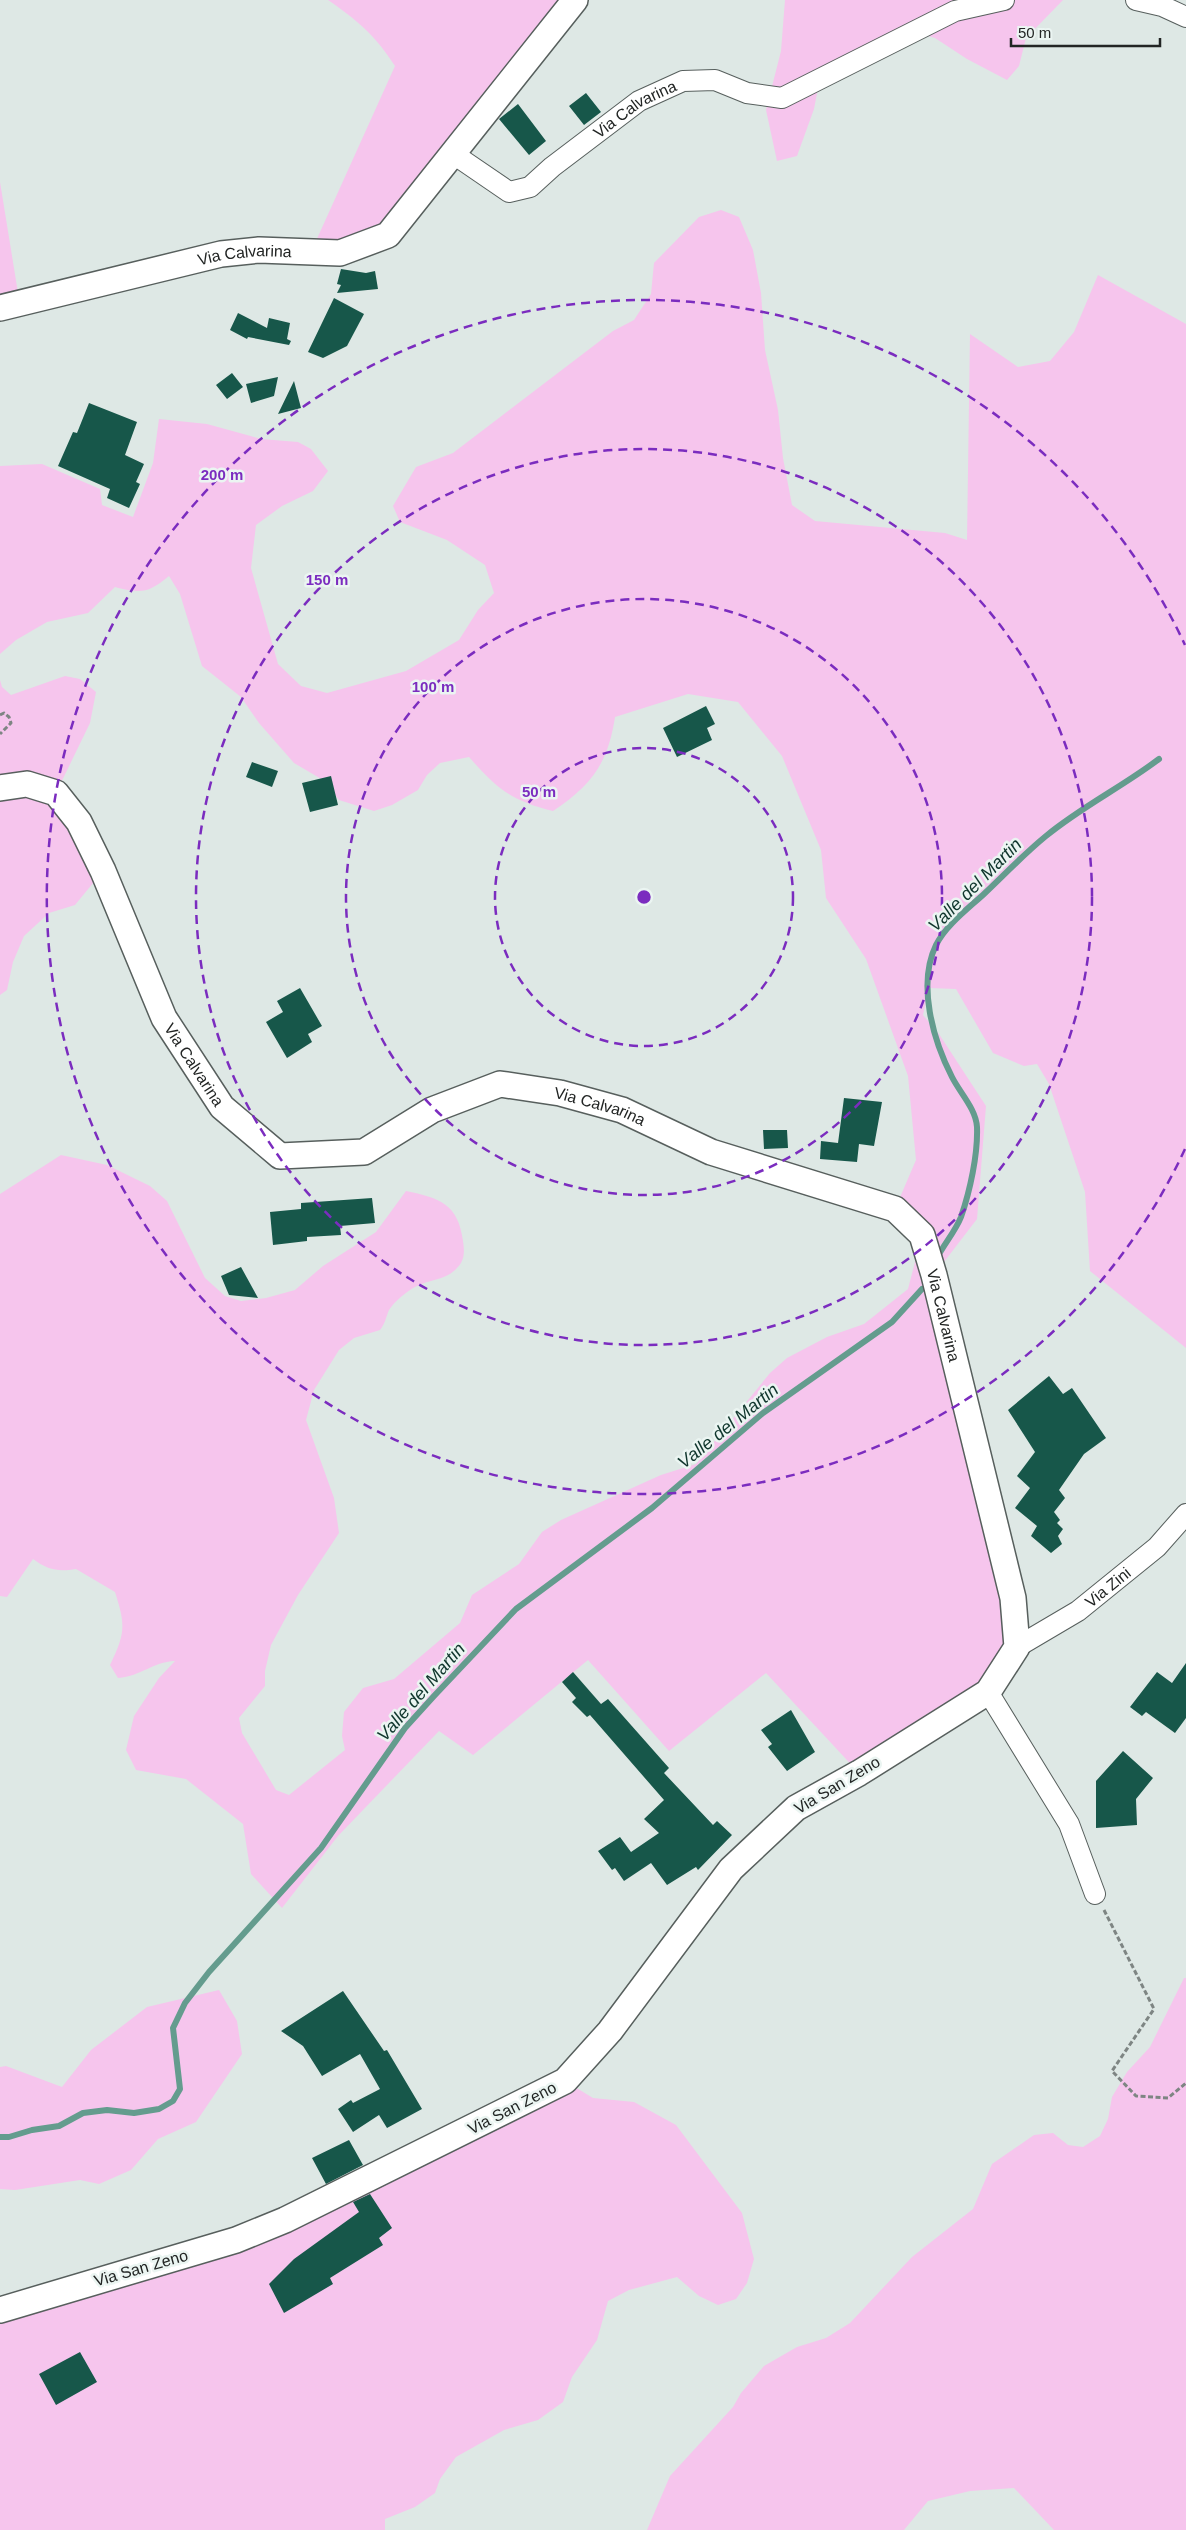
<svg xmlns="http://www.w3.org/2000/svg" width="1186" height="2530" viewBox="0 0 1186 2530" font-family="Arial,sans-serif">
	<rect width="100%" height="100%" fill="#dee8e5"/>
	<path fill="#f6c5ed" d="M328,0H576L385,234L311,252L395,66C375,35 358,21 328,0Z
		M785,0H1063L1026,38L1019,66L1007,80L967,59L935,38L914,32L820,78L814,109L797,156L777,161L766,110L781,51Z
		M0,182L19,299L0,305Z
		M721,210L739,217L753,250L761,293L765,350L778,410L783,458L792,505L815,521L945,533L967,540L970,334L1018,367L1050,361L1074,332L1098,275L1186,324V1348L1090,1271L1085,1192L1049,1084L1037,1064L1024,1066L993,1053L956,989L929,988L923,1015L939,1034L986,1106L977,1219L934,1275L1017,1647L988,1692L859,1773L766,1673L669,1751L588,1660L473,1755L439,1731L338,1836L282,1908L251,1874L243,1824L186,1779L136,1770L126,1750L134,1716L159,1678L175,1661C152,1662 142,1676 118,1678L110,1665C125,1634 126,1626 115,1592L76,1569C58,1572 48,1570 33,1559L7,1597L0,1596V1194L61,1155L107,1165L150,1186L167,1201L205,1278L225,1296L241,1301L266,1298L295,1290L323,1266L376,1232L406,1191C439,1198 458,1203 463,1241C464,1248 465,1256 461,1263C449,1281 432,1278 415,1287C407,1291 394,1302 389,1310C386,1317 385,1324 380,1330L354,1338L339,1350L314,1390L306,1420L334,1498L339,1533L298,1595L271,1645L265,1671V1686L239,1718L242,1733L276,1790L289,1795L345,1750L342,1736L344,1712L363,1688L394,1679L460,1623L472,1595L519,1564L542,1532L561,1520L661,1475L696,1464L770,1373L787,1358L827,1337L864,1324L908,1289L922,1235L895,1209L916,1160L908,1076L866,959L826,898L821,850L782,756L738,702L688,694L615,717C608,763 592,785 553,811C512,801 497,789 469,757L440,763L427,775L418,790L392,805L374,811L339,800L323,780L294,763L259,723L241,697L202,666L180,594L169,576C148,593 142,594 115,587L88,613L47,622L16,640L0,654V466L42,464L100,489L102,505L133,517L153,463L159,419L207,424L261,439L298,442L311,449L328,471L313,491L282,506L256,525L251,568L278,664L301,686L327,693L406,671L459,640L478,610L494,593L485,565L447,540L400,522L393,506L416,467L453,453L613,331L634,320L651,294L654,263L699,217Z
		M65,676L80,679L96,692L90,723L56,793L103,871L75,905L49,913L24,936L13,962L7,990L0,995V680L2,687L11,695Z
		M1184,1978H1186V2530H1054L1014,2488L970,2491L928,2501L904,2530H647L670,2476L733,2407L741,2393L764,2366L797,2347L826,2338L850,2323L912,2257L973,2209L992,2164L1034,2135L1053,2133L1068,2145L1083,2147L1100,2136L1108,2119L1112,2097L1127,2072L1150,2047Z
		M219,1990L237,2021L242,2054L196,2122L158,2139L131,2170L99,2184L80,2180L15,2190L0,2189V2067L6,2066L62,2087L91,2050L147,2007Z
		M565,2081L593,2098L634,2102L676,2125L742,2213L754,2259L747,2283L736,2299L718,2305L699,2296L677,2277L629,2290L608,2301L597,2340L572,2377L563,2402L538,2420L504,2430L456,2457L440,2479L435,2493L415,2507L385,2519V2530H0V2310L236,2240Z"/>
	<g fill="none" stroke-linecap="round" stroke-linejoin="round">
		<path stroke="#649c8e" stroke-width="6" d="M938,1256C945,1243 956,1230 961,1217C970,1191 978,1154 977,1127C976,1109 960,1093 952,1077C933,1040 917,984 936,945C946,925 969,908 985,893C1005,874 1025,853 1046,836C1081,807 1122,787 1159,759
			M0,2137H9L32,2130L59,2126L83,2113L107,2110L134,2113L159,2109L173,2101L180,2089L173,2028L185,2003L209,1972L321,1848L405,1728L434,1696L516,1609L652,1508L763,1413L892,1322L922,1289"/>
	</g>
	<path fill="#17574a" d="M586,93L601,112L584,125L569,106Z
		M518,104L546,141L529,155L499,119Z
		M341,269L366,273L375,271L378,289L337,293L341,285L337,284Z
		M334,298L364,314L347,346L323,358L308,352Z
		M238,313L267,328L269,318L290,323L287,339L291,341L289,345L248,337L247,339L230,330Z
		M232,373L243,387L227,399L216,385Z
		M278,377L274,396L251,403L246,384Z
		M294,381L301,408L278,414Z
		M89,403L137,422L125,455L144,464L136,482L140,484L129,508L107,498L110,489L58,466L73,432L77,433Z
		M706,706L715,724L707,728L712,740L677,757L663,728Z
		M252,762L278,771L272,787L246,777Z
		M331,776L338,805L310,812L302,783Z
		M300,988L322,1026L308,1034L312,1042L287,1058L266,1022L283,1012L277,1001Z
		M844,1098L882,1102L874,1146L859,1144L857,1162L820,1159L821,1141L838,1143Z
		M763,1130H787L788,1148L764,1149Z
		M372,1198L375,1223L340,1226L341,1235L307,1237V1241L273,1245L270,1212L301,1209V1203Z
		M241,1267L258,1298L229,1295L221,1276Z
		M1049,1376L1063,1394L1072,1388L1106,1438L1084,1454L1059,1490L1065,1498L1054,1512L1060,1520L1057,1523L1063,1529L1058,1536L1062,1544L1051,1553L1031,1536L1037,1526L1015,1508L1030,1488L1017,1476L1035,1452L1008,1410Z
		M1186,1663V1718L1175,1733L1146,1712L1142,1716L1130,1707L1157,1672L1172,1683Z
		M573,1672L601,1704L608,1699L669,1768L664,1773L713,1825L717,1821L732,1835L698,1870L696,1867L667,1885L651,1863L624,1881L615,1868L612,1870L598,1851L620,1837L631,1852L659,1833L644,1819L664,1800L590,1715L587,1717L572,1702L576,1698L562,1682Z
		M791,1710L815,1752L787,1771L768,1747L772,1744L761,1730Z
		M1123,1751L1153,1778L1136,1799L1137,1825L1096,1828V1781Z
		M343,1991L384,2051L387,2050L422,2109L387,2128L379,2115L353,2132L338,2109L351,2100L353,2103L380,2089L360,2054L322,2076L303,2046L281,2031Z
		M349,2140L363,2165L326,2184L312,2158Z
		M370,2194L392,2228L379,2238L383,2245L330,2278L333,2284L284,2313L269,2284L294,2259L359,2212L353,2202Z
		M80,2352L97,2382L56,2405L39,2374Z"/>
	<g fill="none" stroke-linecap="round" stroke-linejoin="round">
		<defs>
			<g id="minor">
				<path d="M1136,0L1162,6L1186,17"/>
				<path id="s1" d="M452,153L509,192L530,187L552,167L639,101L683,81L715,80L747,93L782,98L955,11L1004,0"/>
				<path id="s2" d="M1017,1647L1078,1611L1157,1547L1186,1514"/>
				<path d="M988,1692L1069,1824L1095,1894"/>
			</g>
			<g id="tertiary">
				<path id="s3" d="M0,308L221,254L259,250L340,253L388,235L575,0"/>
				<path id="s4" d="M0,788L27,784L56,793L79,822L103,871L164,1018L222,1107L280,1156L364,1152L432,1110L500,1084L560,1093L622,1110L711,1152L895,1209L922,1235L934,1275L1013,1598L1017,1647L988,1692L859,1773L796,1808L731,1869L610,2031L565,2081L285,2220L236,2240L0,2310"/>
			</g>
		</defs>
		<use href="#minor" stroke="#575f5d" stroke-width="22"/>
		<use href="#tertiary" stroke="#575f5d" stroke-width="28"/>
		<path stroke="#7e8583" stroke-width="3" stroke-dasharray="5 2.5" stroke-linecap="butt" d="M0,715L4,713L9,717L11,723L0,734
			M1104,1910L1154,2009L1112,2071L1136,2096L1168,2098L1186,2083"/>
		<use href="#minor" stroke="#fff" stroke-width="20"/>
		<use href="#tertiary" stroke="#fff" stroke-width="25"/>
	</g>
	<g fill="none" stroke="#7b2cbf" stroke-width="2.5" stroke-dasharray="9 6">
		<circle cx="644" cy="897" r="149"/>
		<circle cx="644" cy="897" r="298"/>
		<circle cx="644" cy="897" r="448"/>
		<path d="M1185 1149A597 597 0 1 1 1185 645"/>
	</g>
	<g text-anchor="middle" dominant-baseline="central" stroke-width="5" stroke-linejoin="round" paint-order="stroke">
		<g font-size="16" fill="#222524" stroke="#ebf5f2">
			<text stroke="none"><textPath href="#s1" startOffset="222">Via Calvarina</textPath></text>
			<text stroke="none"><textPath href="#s3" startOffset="251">Via Calvarina</textPath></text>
			<text stroke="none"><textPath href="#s4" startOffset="364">Via Calvarina</textPath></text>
			<text stroke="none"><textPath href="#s4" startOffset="830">Via Calvarina</textPath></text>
			<text stroke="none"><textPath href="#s4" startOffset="1264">Via Calvarina</textPath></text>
			<text stroke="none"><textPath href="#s2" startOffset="109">Via Zini</textPath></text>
			<text transform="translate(837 1785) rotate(-31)">Via San Zeno</text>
			<text transform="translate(512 2108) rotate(-27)">Via San Zeno</text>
			<text transform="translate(141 2268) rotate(-16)">Via San Zeno</text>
		</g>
		<g font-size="18" font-style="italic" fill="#10362d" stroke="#ebf5f2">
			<text transform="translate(975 885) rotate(-45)">Valle del Martin</text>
			<text transform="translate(728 1426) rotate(-39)">Valle del Martin</text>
			<text transform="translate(421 1692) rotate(-49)">Valle del Martin</text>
		</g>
	</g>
	<circle cx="644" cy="897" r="8" fill="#7b2cbf" stroke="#ebf5f2" stroke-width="2.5"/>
	<g font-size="15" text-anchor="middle" font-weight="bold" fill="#7b2cbf" stroke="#ebf5f2" stroke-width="5" stroke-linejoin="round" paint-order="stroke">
		<text x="222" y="480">200 m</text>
		<text x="327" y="585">150 m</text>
		<text x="433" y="692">100 m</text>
		<text x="539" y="797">50 m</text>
	</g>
	<path d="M1011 38v8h149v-8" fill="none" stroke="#222524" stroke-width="2.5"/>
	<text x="1018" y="38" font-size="15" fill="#222524" stroke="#ebf5f2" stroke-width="4" paint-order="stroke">50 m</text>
</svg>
